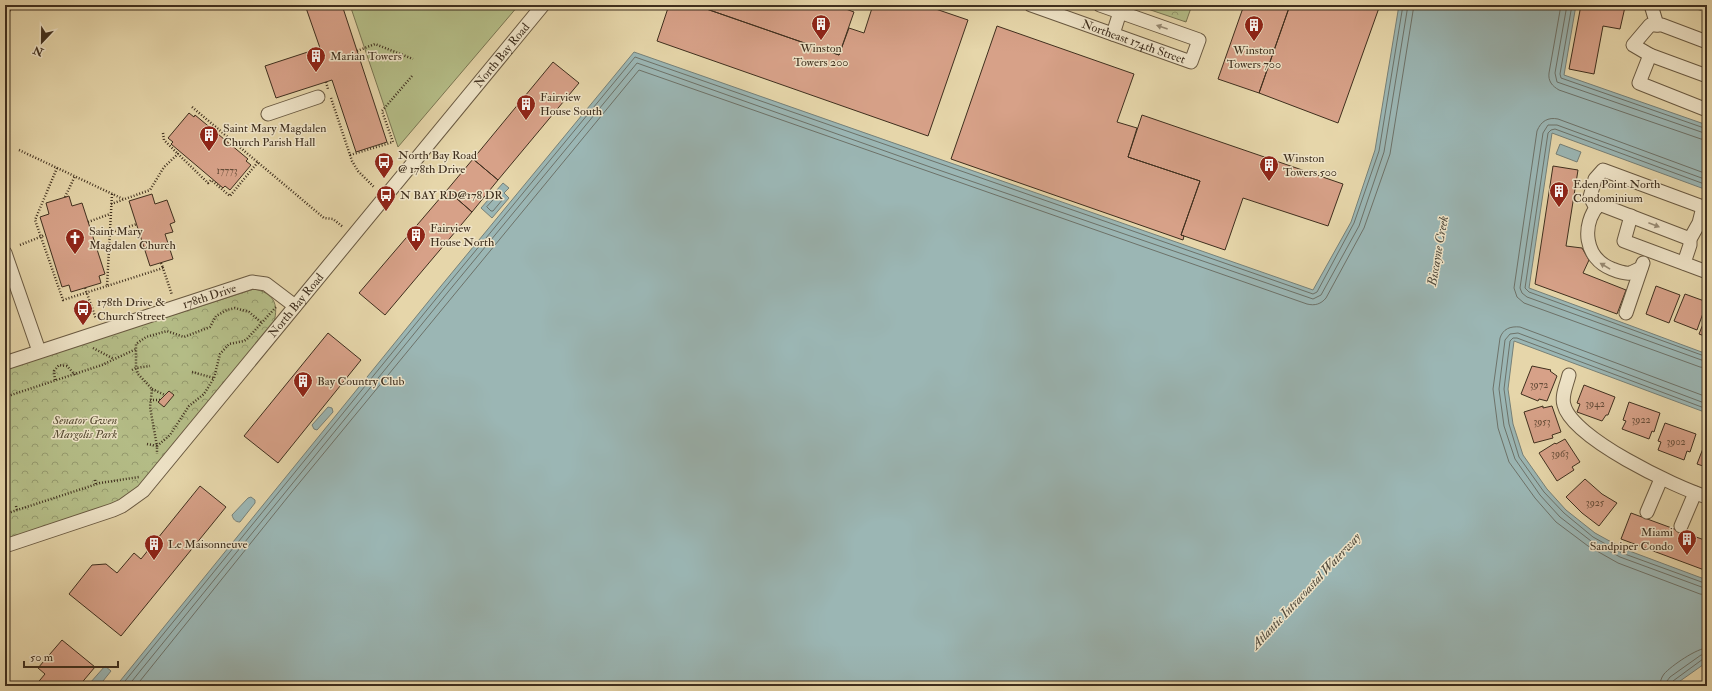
<svg xmlns="http://www.w3.org/2000/svg" width="1712" height="691" viewBox="0 0 1712 691" font-family="'IM FELL Double Pica',serif">
	<defs>
		<pattern id="park-crowns" width="20" height="18" patternUnits="userSpaceOnUse"><rect width="20" height="18" fill="#b5be88"/><path d="M2 6a3 3 0 1 1 6 0M12 15a3 3 0 1 1 6 0" fill="none" stroke="#959b6f"/></pattern>
	</defs>
	<rect width="100%" height="100%" fill="#e6d6aa"/>
	<filter id="stains"><feTurbulence type="fractalNoise" baseFrequency=".005" numOctaves="4"/><feColorMatrix values="0 0 0 0 .2 0 0 0 0 .09 0 0 0 0 .02 0 0 0 .5 -.17"/></filter>
	<radialGradient id="worn" r=".72"><stop offset=".6" stop-color="#630" stop-opacity="0"/><stop offset="1" stop-color="#630" stop-opacity=".3"/></radialGradient>
	<path fill="#b5be88" stroke="#7a7653" d="M350,5H515L518,6L398,147Z"/>
	<path fill="url(#park-crowns)" stroke="#7a7653" d="M1136,5H1192L1186,22Z
		M254,289C273,293 279,303 274,322L140,486L122,501L5,540V369Z"/>
	<path fill="#9bb6b4" stroke="#768078" d="M1399,5H1576L1564,75L1707,125V190L1552,133L1529,288L1707,354V413L1514,341L1508,389L1513,424L1523,455L1547,489L1566,510L1595,533L1624,549L1707,580V662L1673,686H116L441,286L634,52L1313,290L1351,222L1375,150Z
		M1560,144L1581,152L1577,162L1556,154Z
		M503,183L509,188L504,193L509,198L492,218L481,208Z
		M328,407L332,408L333,412L317,430L314,429L312,425Z
		M251,497L255,500V503L240,522C235,522 233,519 232,515L248,498Z
		M105,666L111,671L99,686H93L90,683Z"/>
	<g fill="none" stroke-linecap="round" stroke-linejoin="round">
		<path stroke="#6d7269" stroke-width="1" d="M1561,5L1549,73C1548,81 1552,86 1559,90L1701,139L1707,140
			M1567,5L1555,73L1557,82L1707,134
			M1572,5L1560,74L1561,78L1707,129
			M1707,174L1558,119C1548,117 1541,121 1537,131L1514,288L1517,297L1524,303L1700,367L1707,368
			M1707,180L1557,125H1548L1543,133L1520,288L1522,293L1527,297L1707,362
			M1707,185L1555,129L1551,130L1548,133L1525,288L1529,292L1707,357
			M498,195H500L503,199L493,211H491L487,207Z
			M1707,397L1520,327C1510,326 1503,329 1500,338L1493,389L1498,428L1509,462L1535,498L1556,522L1588,546L1618,563L1700,594L1707,595
			M1707,404L1518,333L1510,334L1505,340L1499,389L1504,426L1515,459L1540,495L1560,517L1591,541L1620,557L1707,589
			M1707,409L1517,338H1513L1510,341L1504,389L1509,424L1519,457L1544,492L1564,513L1593,537L1622,553L1707,584
			M121,686L444,289L635,57L1313,294L1317,292L1354,223L1379,151L1403,5
			M128,686L448,292L637,63L933,168L1313,299L1321,295L1359,226L1384,152L1408,5
			M136,686L291,493L639,70L1307,304C1315,306 1321,304 1326,298L1364,228L1390,154L1414,5
			M1660,686C1660,682 1661,678 1664,674C1671,666 1697,648 1707,648
			M1666,686L1667,681L1670,677L1701,655L1707,654
			M1671,686L1673,681L1703,659H1707"/>
	</g>
	<path fill="#d7a188" stroke="#3f2f1e" d="M5,5H13L5,21Z
		M305,5H342L387,142L356,152L332,80L276,98L265,66L320,48Z
		M669,5H695L839,55L849,28L864,33L873,5H924L968,20L928,136L657,41Z
		M695,5H835L854,12L839,55Z
		M1244,5H1290L1259,93L1218,79Z
		M1290,5H1380L1338,123L1259,93Z
		M1581,5H1616L1625,7L1620,29L1603,26L1594,74L1569,69Z
		M1690,5H1701V10L1689,8Z
		M997,26L1134,74L1117,122L1137,128L1128,157L1200,181L1181,235L1184,236L1183,240L951,159Z
		M553,62L579,83L498,180L473,159Z
		M189,113L194,117L195,115L248,159L246,161L251,165L230,190L225,186L223,188L171,144L173,142L168,138Z
		M1142,115L1343,184L1328,226L1243,198L1225,250L1181,235L1200,181L1128,157Z
		M473,159L498,180L472,212L447,190Z
		M1553,166L1578,170L1566,246L1582,248L1589,260L1583,273L1626,290L1617,314L1535,284Z
		M447,190L472,212L385,315L359,293Z
		M152,194L155,204L167,200L175,222L170,224L173,232L165,234L173,259L150,266L129,201Z
		M69,196L72,206L82,203L105,274L99,276L101,283L71,292L69,285L62,287L40,217L49,214L46,203Z
		M1656,286L1680,295L1669,323L1646,314Z
		M1685,294L1707,302L1697,330L1674,321Z
		M1707,314V337L1699,334Z
		M328,333L361,360L278,463L244,436Z
		M1532,366L1551,370L1550,371L1557,376L1547,401L1539,399L1538,401L1521,394Z
		M1584,385L1615,397L1608,415H1606L1602,421L1577,412L1580,404L1577,403Z
		M169,391L174,395L164,407L158,402Z
		M1629,402L1660,413L1654,432L1652,431L1649,439L1622,429L1626,421L1623,420Z
		M1543,406V408L1552,406L1561,432L1552,435L1553,438L1534,443L1524,412Z
		M1665,423L1696,434L1690,452L1687,451L1684,460L1658,450L1661,442L1658,441Z
		M1707,438V465L1704,464L1703,466L1697,464Z
		M1565,439L1580,462L1572,467L1574,470L1557,481L1539,453L1555,443L1556,444Z
		M1585,479L1602,494L1617,503L1599,526L1582,513L1566,497Z
		M200,486L226,507L121,636L69,594L92,565L106,564L117,573L134,553L141,559Z
		M1631,513L1707,541V571L1621,539Z
		M62,640L95,667L79,686H35L45,674L38,668Z"/>
	<g fill="none" stroke-linecap="round" stroke-linejoin="round">
		<defs>
			<g id="minor">
				<path id="s1" d="M1031,5L1191,62L1199,40L1100,5"/>
				<path d="M1651,5L1657,25"/>
				<path d="M1113,34L1120,12"/>
				<path d="M1707,42L1662,25H1650L1633,45L1650,55L1707,76"/>
				<path d="M1650,55L1639,83L1707,110"/>
				<path d="M268,114L318,97"/>
				<path d="M1596,208L1590,197L1595,179L1603,170L1703,207L1699,223L1690,239V245L1684,263"/>
				<path d="M1631,216L1624,241L1707,272"/>
				<path d="M5,253L39,351"/>
				<path d="M1641,268C1638,269 1634,272 1630,273C1624,274 1617,271 1612,269C1584,258 1581,225 1599,204L1690,239"/>
				<path d="M1626,313L1643,263"/>
				<path id="s2" d="M5,363L252,282L266,284L295,306"/>
				<path d="M1569,375C1567,384 1561,396 1564,405C1572,438 1675,487 1707,497"/>
				<path d="M1647,512L1661,479"/>
				<path d="M1681,526L1695,493"/>
				<path id="s3" d="M5,546L113,510L122,506L143,491L543,5"/>
			</g>
		</defs>
		<use href="#minor" stroke="#695941" stroke-width="15"/>
		<path stroke="#3f2f1e" stroke-width="2.5" stroke-dasharray="1 2" stroke-linecap="butt" d="M357,51L375,44L413,59
			M326,82L328,89
			M331,98L352,161L358,171L374,187
			M192,107L324,218L333,219L343,227
			M163,133L164,140L178,154
			M19,150L123,199
			M350,155L393,142L382,111L412,76
			M57,168L35,220L63,300L107,286
			M112,194L107,286L163,268L172,295
			M65,197L75,176
			M111,204L150,190L164,167L178,154L208,183L211,180L230,196L258,162
			M88,222L110,214
			M109,233L137,224
			M20,245L45,235
			M161,263L163,268
			M85,288L96,319
			M261,322L249,312L235,308L227,310L216,316L210,327L184,337L167,331L146,337L136,344V368L138,374L152,389L150,407L157,446L170,435L189,406L204,394L214,378L220,354L229,344L244,341L247,339L276,307
			M93,348L114,359
			M132,370L136,368L150,366
			M192,372L214,378
			M55,380L54,371L59,365L67,366L76,376
			M152,389L165,395
			M5,397L102,365L136,349
			M150,400H160
			M147,444L157,446V454
			M95,480L96,485
			M16,506L17,510
			M5,514L100,483L139,477"/>
		<use href="#minor" stroke="#efe4c8" stroke-width="13"/>
	</g>
	<defs><path id="oneway-solid" d="M-6-.8H1V-3.2L6.5 0L1 3.2V.8H-6Z"/></defs>
	<g fill="#978a73">
		<use href="#oneway-solid" transform="translate(1162 27) rotate(-161)"/>
		<use href="#oneway-solid" transform="translate(1654 225) rotate(21)"/>
		<use href="#oneway-solid" transform="translate(1605 266) rotate(-149)"/>
	</g>
	<defs>
		<symbol id="building-pin" viewBox="-11 -11 22 30"><path d="M0 17L-7.5 6A9.5 9.5 0 1 1 7.5 6Z" fill="#8f2418" stroke="#efe4c8"/><path d="M-4-6H4V6H1V3H-1V6H-4ZM-2.5-4.3h1.7v1.8h-1.7ZM.8-4.3h1.7v1.8H.8ZM-2.5-1h1.7V.8h-1.7ZM.8-1h1.7V.8H.8Z" fill="#fff"/></symbol>
		<symbol id="bus-pin" viewBox="-11 -11 22 30"><path d="M0 17L-7.5 6A9.5 9.5 0 1 1 7.5 6Z" fill="#8f2418" stroke="#efe4c8"/><path d="M-5-6H5V4H4V6H2V4H-2V6H-4V4H-5ZM-3.5-4V0h7V-4ZM-3.5 1.2v1.5H-2V1.2ZM2 1.2v1.5H3.5V1.2Z" fill="#fff"/></symbol>
		<symbol id="church-pin" viewBox="-11 -11 22 30"><path d="M0 17L-7.5 6A9.5 9.5 0 1 1 7.5 6Z" fill="#8f2418" stroke="#efe4c8"/><path d="M-1.2-6h2.4v3.5h3.3v2.4h-3.3V6h-2.4V-.1h-3.3v-2.4h3.3Z" fill="#fff"/></symbol>
	</defs>
	<g fill-rule="evenodd">
		<use href="#building-pin" x="810" y="13" width="22" height="30"/>
		<use href="#building-pin" x="1243" y="14" width="22" height="30"/>
		<use href="#building-pin" x="305" y="45" width="22" height="30"/>
		<use href="#building-pin" x="515" y="93" width="22" height="30"/>
		<use href="#building-pin" x="198" y="124" width="22" height="30"/>
		<use href="#bus-pin" x="373" y="151" width="22" height="30"/>
		<use href="#building-pin" x="1258" y="154" width="22" height="30"/>
		<use href="#building-pin" x="1548" y="180" width="22" height="30"/>
		<use href="#bus-pin" x="375" y="184" width="22" height="30"/>
		<use href="#building-pin" x="405" y="224" width="22" height="30"/>
		<use href="#church-pin" x="64" y="227" width="22" height="30"/>
		<use href="#bus-pin" x="72" y="298" width="22" height="30"/>
		<use href="#building-pin" x="292" y="370" width="22" height="30"/>
		<use href="#building-pin" x="1676" y="528" width="22" height="30"/>
		<use href="#building-pin" x="143" y="533" width="22" height="30"/>
	</g>
	<g text-anchor="middle" dominant-baseline="central" stroke-width="3" stroke-linejoin="round" paint-order="stroke">
		<g font-size="10" fill="#654c38">
			<text x="227" y="171">17773</text>
			<text x="1539" y="385">3972</text>
			<text x="1595" y="404">3942</text>
			<text x="1641" y="420">3922</text>
			<text x="1542" y="422">3953</text>
			<text x="1676" y="442">3902</text>
			<text x="1560" y="454">3963</text>
			<text x="1595" y="503">3925</text>
		</g>
		<g font-size="12" fill="#3f2f1e" stroke="#efe4c8">
			<text stroke="none"><textPath href="#s1" startOffset="109">Northeast 174th Street</textPath></text>
			<text stroke="none"><textPath href="#s3" startOffset="714">North Bay Road</textPath></text>
			<text stroke="none"><textPath href="#s2" startOffset="215">178th Drive</textPath></text>
			<text stroke="none"><textPath href="#s3" startOffset="390">North Bay Road</textPath></text>
		</g>
		<g font-size="12" fill="#3f2f1e" stroke="#efe4c8" text-anchor="start">
			<text x="821" y="48" text-anchor="middle">Winston<tspan x="821" dy="14">Towers 200</tspan></text>
			<text x="1254" y="50" text-anchor="middle">Winston<tspan x="1254" dy="14">Towers 700</tspan></text>
			<text x="330" y="56">Marian Towers</text>
			<text x="540" y="97">Fairview<tspan x="540" dy="14">House South</tspan></text>
			<text x="223" y="128">Saint Mary Magdalen<tspan x="223" dy="14">Church Parish Hall</tspan></text>
			<text x="398" y="155">North Bay Road<tspan x="398" dy="14">@ 178th Drive</tspan></text>
			<text x="1283" y="158">Winston<tspan x="1283" dy="14">Towers 500</tspan></text>
			<text x="1573" y="184">Eden Point North<tspan x="1573" dy="14">Condominium</tspan></text>
			<text x="400" y="195">N BAY RD@178 DR</text>
			<text x="430" y="228">Fairview<tspan x="430" dy="14">House North</tspan></text>
			<text x="89" y="231">Saint Mary<tspan x="89" dy="14">Magdalen Church</tspan></text>
			<text x="97" y="302">178th Drive &amp;<tspan x="97" dy="14">Church Street</tspan></text>
			<text x="317" y="381">Bay Country Club</text>
			<text x="1673" y="532" text-anchor="end">Miami<tspan x="1673" dy="14">Sandpiper Condo</tspan></text>
			<text x="168" y="544">Le Maisonneuve</text>
		</g>
		<g font-size="12" font-style="italic" fill="#574c33" stroke="#efe4c8">
			<text x="85" y="420">Senator Gwen<tspan x="85" dy="14">Margolis Park</tspan></text>
		</g>
		<g font-size="13" font-style="italic" fill="#514a3c" stroke="#efe4c8">
			<text transform="translate(1438 251) rotate(-80)">Biscayne Creek</text>
			<text transform="translate(1306 591) rotate(-47)">Atlantic Intracoastal Waterway</text>
		</g>
	</g>
	<rect width="1712" height="691" fill="none" stroke="#e6d6aa" stroke-width="20"/>
	<rect x="6" y="6" width="1700" height="679" fill="none" stroke="#3f2f1e" stroke-width="2"/>
	<rect x="10" y="10" width="1692" height="671" fill="none" stroke="#3f2f1e"/>
	<g transform="translate(42 42) rotate(202)" stroke="#efe4c8" stroke-width="3" paint-order="stroke">
	<path d="M0-3L7 15L0 10L-7 15Z" fill="#3f2f1e"/>
	<text y="-6" font-size="11" font-weight="bold" text-anchor="middle" fill="#3f2f1e">N</text>
	</g>
	<path d="M24 661v6h94v-6" fill="none" stroke="#3f2f1e" stroke-width="2"/>
	<text x="30" y="661" font-size="12" fill="#3f2f1e" stroke="#efe4c8" stroke-width="3" paint-order="stroke">50 m</text>
	<rect width="100%" height="100%" filter="url(#stains)"/>
	<rect width="100%" height="100%" fill="url(#worn)"/>
</svg>
